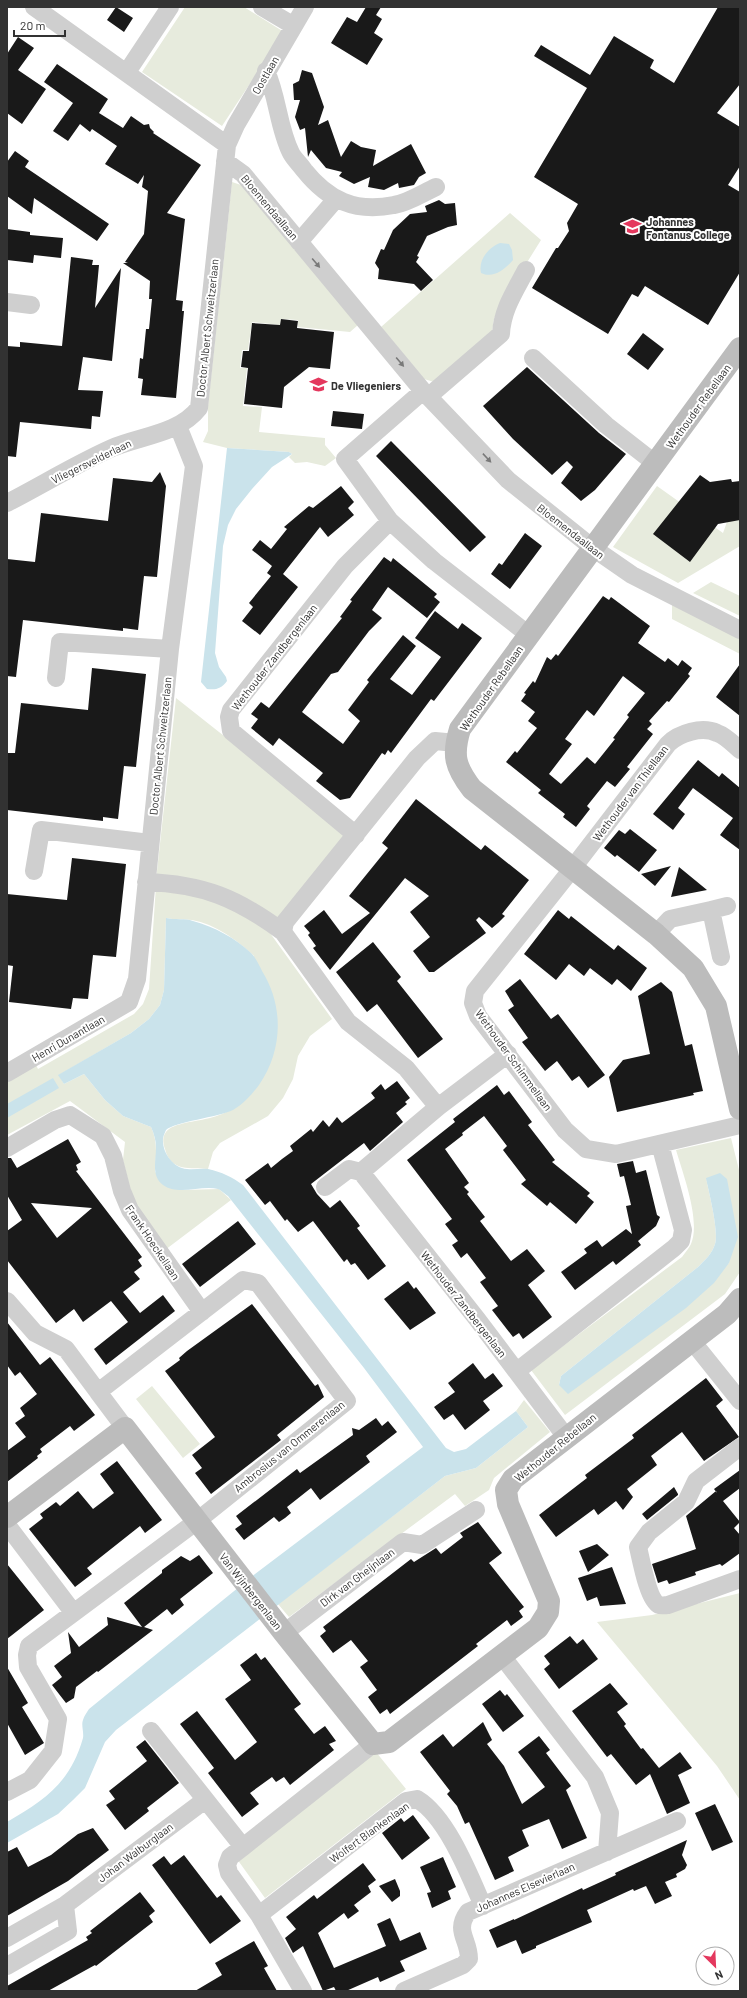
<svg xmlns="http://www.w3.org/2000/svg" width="747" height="1998" viewBox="0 0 747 1998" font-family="Barlow,sans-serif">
	<rect width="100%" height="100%" fill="#fff"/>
	<path fill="#e7ebdd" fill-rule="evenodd" d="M185,7H244L284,32L222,126L142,72Z
		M232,182L244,186L358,325L350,332L298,327V320L281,319L280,325L252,322L248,350H242L240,368H247L243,406L262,407L259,432L325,438V445L336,458L325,466L307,462L295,463L289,457L292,454L289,452L227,448L203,442L208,431V406Z
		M510,213L541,240L498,309L494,319L492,332L434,382L424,379L381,327Z
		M657,486L723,533L728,519L740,512V546L678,583L613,547Z
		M711,582L740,596V616L693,593Z
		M672,602L740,637V654L672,619Z
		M176,698L347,833L270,933L332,1019L310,1036L298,1056L293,1079L283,1098L268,1116L220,1143L213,1152L208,1169C191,1167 171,1173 165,1149C163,1143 162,1137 166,1132C172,1123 199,1121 210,1118C218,1116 226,1112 233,1109L254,956C237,940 215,924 192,920C183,919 175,920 166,918L164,990L160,1005L149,1019L131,1033L59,1075L64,1084L84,1074L105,1100L123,1116L151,1127C158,1142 156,1156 155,1172L183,1190L219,1189L231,1200L165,1250L133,1200L123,1160L125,1142L70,1101L7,1135V1081L36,1065L38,1069L134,1014L143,1004L149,989L157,871Z
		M731,1138L740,1174V1272L725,1294L565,1415L531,1370L682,1257C685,1253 689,1248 691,1244C701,1221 683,1174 676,1150ZM706,1178L729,1263L559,1385L561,1376L698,1267C705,1260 712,1254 715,1244C719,1231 709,1193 706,1178Z
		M152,1386L200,1444L183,1458L136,1399Z
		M524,1400L550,1432L494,1478L489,1490L465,1506L455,1494L289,1617L278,1604L445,1476L476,1468L528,1427L516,1411Z
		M740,1593V1800L717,1766L597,1622L652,1615Z
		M376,1752L406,1789L265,1898L237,1859Z"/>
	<path fill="#cae3eb" d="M500,243L509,244L512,250L513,260C505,269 494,279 481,273C478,260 488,248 500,243Z
		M227,448L289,452L292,454L272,467L252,489L236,509L228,525L223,546L215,653L219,667L226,677L227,681C221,689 216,690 207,689L201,682Z
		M166,918C175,920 185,918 193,921C215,927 235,938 251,953C256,958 259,965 262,971C284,1006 283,1050 259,1085C252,1094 244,1104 233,1110C219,1117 174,1122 166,1130C165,1132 163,1137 163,1139C162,1152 173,1168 187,1169C194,1170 201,1168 208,1169C222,1172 232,1177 243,1185L446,1448L454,1452L466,1449L516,1411L528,1427L476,1468L445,1476L116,1730L105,1742L85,1788L73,1800L58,1814L7,1843V1822C45,1800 70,1783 83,1738C84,1732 81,1725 83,1720C84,1716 87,1712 89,1709L255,1574L423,1447L364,1368L228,1196C225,1194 221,1190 218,1189C201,1185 178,1196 163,1185C151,1176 156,1161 156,1148C156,1140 154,1134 151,1127L123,1116L105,1100L84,1074L64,1084L58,1075L131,1033L149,1019L160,1005L164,990Z
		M53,1078L59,1088L7,1118V1104Z
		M720,1173L727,1179L738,1237L729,1263L714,1283L686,1308L568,1394L559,1385L561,1376L698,1267C705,1260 712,1254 715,1244C719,1231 709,1193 706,1178Z"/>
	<path fill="#191919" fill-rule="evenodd" d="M116,7L133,18L124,32L107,20Z
		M366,7H381L376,15L382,19L374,33L383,39L367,65L331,43L347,17L357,22Z
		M718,7H740V84L717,113L740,127V166L728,185L740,192V272L708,325L645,286L638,297L632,294L608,334L532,288L556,248H558L569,231L567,223L578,204L534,177L587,88L534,56L541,45L590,75L614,36L654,60L650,68L674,83Z
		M18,37L34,48L18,70L46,89L22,124L7,113V54Z
		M57,64L108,99L99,113L123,128L131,116L144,125L149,124L150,128L154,132L153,133L201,165L167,213L185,219L176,300L183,301L182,311H184L176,398L141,395L143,379L138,378L140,358L143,359L146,329H149L152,299H149L150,281L123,263H128L125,262L144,234L148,191L142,187L144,175L138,184L105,164L117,146L92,129L90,132L80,124L68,141L53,131L73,103L44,82Z
		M302,70L312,73L324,107L318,125L328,120L341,157L351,141L361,147L376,150L373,166L411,144L426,173L419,177L414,185L399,188L398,183L384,190L368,187L370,177L354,184L339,176L342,172L326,168L311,150L308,157L305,128L300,130L295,117L300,100H294L293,84L299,81Z
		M15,151L29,161L25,167L109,224L97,241L34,198L32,214L7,196V162Z
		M439,200L445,204L455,203L457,225L448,227L427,236L417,256L419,257L416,262L433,280L421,291L414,284L378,279L379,269L375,263L381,249L384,250L393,230L410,214L427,212L425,206Z
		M7,229L30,232V235L63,238L61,258L34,255L33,263L7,260Z
		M71,257L93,260L92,265H99L95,308L121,268L112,361L83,357L78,390L103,391L100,417L92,416L91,429L20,422L16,457L7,456V346L20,347V342L62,346Z
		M281,319L298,321L297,328L334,332L330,369L309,367L284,387L282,408L244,404L248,368L241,367L243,351H249L252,323L280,325Z
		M643,333L664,349L648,370L627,354Z
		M527,367L599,433L626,454L595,490L581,501L561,483L573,467L567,461L552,475L513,439L483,406Z
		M333,411L364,414L362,429L331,426Z
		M391,441L486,537L470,552L376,456Z
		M160,472L166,486L157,577L144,576L138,630L123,628V631L23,620L16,677L7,676V559L35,562L41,513L108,521L113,478L152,482Z
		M700,475L710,482L731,479L732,482L740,481V520L718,524L690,562L653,534Z
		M341,486L354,502L348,508L354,515L328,537L320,527L283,574L298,587L260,635L242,621L253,607L249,603L271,576L267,573L272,566L252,550L260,540L271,549L287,529L284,527L309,506L313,508Z
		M525,533L542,546L510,589L491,574L499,563L502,565Z
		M384,557L391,562L393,558L437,594L434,597L440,602L427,618L388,587L372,610L382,618L369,631L338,672L331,674L302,712L343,744L360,721L348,710L369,682L367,680L403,635L416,646L390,679L412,695L441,657L415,638L435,611L458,629L462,623L482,638L434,701L431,699L391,753L388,750L385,755L382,753L350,798L340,800L316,781L323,773L279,738L273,746L251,728L258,719L251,714L261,702L269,708L342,618L340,617L352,601L350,600Z
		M603,596L609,600L611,597L650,626L638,643L665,662L668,658L678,666L682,660L692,668L688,674L690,676L669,702L667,701L649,721L652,724L647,729L653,734L627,767L630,769L615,787L607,781L587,806L590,809L576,827L563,817L565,814L538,793L541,790L506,762L515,751L517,753L537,728L528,721L535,712L521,701L526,694L524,693L533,681L535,683L547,657L551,660L556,654L558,656ZM623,676L645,693L627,715L629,717L613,738L615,739L595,764L587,757L561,784L549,774L572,744L565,739L587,710L594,716Z
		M740,664V716L716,697Z
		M92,668L146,674L136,767L124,766L118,819L103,817V821L7,810V753H15L21,703L88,710Z
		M698,760L719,777L722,773L740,788V850L720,835L733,818L693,788L678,808L685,814L673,830L653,814Z
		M416,799L481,850L485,845L529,880L502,914L505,916L498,923L492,928L479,917L476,920L486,933L434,972H429L413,951L430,937L410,912L429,896L405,878L330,970L313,948L316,946L308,935L310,933L304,926L324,910L342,934L370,913L349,896L388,848L382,843Z
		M630,829L657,850L639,872L617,855L615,857L604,848L619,830L625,834Z
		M72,858L126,864L116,957L93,955L88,999L73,998L71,1009L9,1002L13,966L7,965V894L67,900Z
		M671,866L655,886L641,874Z
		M679,867L707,890L671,897Z
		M558,910L569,919L571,916L614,950L618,945L647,968L631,991L617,979L612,985L590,968L584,976L569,964L556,980L524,954Z
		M373,942L401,977L397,981L443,1039L418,1058L377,1004L367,1012L336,972Z
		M520,979L551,1019L558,1014L605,1075L588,1088L579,1076L572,1081L557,1061L545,1071L522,1042L528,1038L508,1010L514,1006L505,991Z
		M661,982L672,992L685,1046L692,1044L703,1091L693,1093L694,1095L617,1112L609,1077L623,1060L650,1054L638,996Z
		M397,1081L410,1098L405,1102L407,1104L396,1113L403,1122L370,1151L364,1143L311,1184L317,1194L330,1208L340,1200L358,1223L360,1226L357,1228L386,1266L368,1280L355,1263L351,1265L347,1259L344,1262L313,1221L298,1232L287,1219L285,1221L270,1201L265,1205L245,1180L268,1163L271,1168L282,1159L293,1151L290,1146L311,1129L313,1132L323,1120L329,1127L337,1117L342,1123L375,1098L371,1093L381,1084L385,1090Z
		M497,1085L504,1095L509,1091L532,1122L528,1125L555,1160L552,1162L590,1193L587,1196L594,1202L576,1224L550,1202L547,1206L521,1184L526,1180L503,1150L507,1146L484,1116L462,1133L463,1135L445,1149L469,1183L464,1187L469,1192L467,1194L485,1217L480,1221L511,1261L527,1249L545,1271L528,1285L552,1317L523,1339L519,1333L513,1337L492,1310L498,1306L480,1282L486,1278L467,1253L461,1258L452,1245L458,1241L445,1224L452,1219L407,1160L455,1122L453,1119Z
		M68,1139L81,1162L76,1165L78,1170L76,1171L142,1257L138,1260L142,1266L134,1272L140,1279L123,1292L140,1313L163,1295L175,1311L106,1365L94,1349L128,1322L111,1301L83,1322L74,1309L56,1323L7,1260V1231L22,1220L7,1195V1158H11L17,1168ZM31,1203L92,1208L57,1238Z
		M633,1161L636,1173L646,1170L657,1215L660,1217L656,1226L638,1241L641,1245L616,1265L613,1261L575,1290L561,1272L587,1253L584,1249L597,1240L602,1247L626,1229L632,1234L626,1206L631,1205L624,1176L620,1177L617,1164Z
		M238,1221L256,1244L200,1287L182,1264Z
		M408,1281L414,1289L416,1287L436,1313L410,1330L384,1299Z
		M252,1304L315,1386L318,1384L324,1397L277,1435L281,1440L211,1494L195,1473L202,1468L192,1455L215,1437L165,1371L180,1360L179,1358L187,1351Z
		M7,1322L40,1365L50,1357L95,1415L74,1431L70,1426L40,1449L42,1452L37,1456L38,1458L7,1482V1451L26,1437L15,1423L25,1416L20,1408L37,1394L20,1372L15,1376L7,1365Z
		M473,1363L485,1379L493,1373L503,1386L483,1401L490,1410L465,1430L453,1414L444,1420L434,1407L455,1392L448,1383Z
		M706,1378L723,1400L716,1406L739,1437L704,1461L682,1432L651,1456L657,1465L627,1489L633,1497L623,1510L616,1501L598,1515L594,1509L556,1537L539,1515L587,1478L585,1475L634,1438L632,1435Z
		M376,1418L382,1426L388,1421L397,1432L366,1456L370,1462L320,1500L311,1488L287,1507L291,1513L285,1518L279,1522L274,1517L244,1540L235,1529L242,1524L236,1516L297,1469L300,1473L353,1435L352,1428L359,1430Z
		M117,1461L162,1520L145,1533L140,1526L87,1568L92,1574L75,1587L29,1529L43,1518L40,1514L56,1502L60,1506L78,1491L93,1509L114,1493L100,1474Z
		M740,1470V1488L723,1501L740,1522L734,1528L740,1535V1553L722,1566L720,1564L695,1572L696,1575L669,1584L667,1580L658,1583L652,1564L696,1549L686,1516L716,1491L717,1493L714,1489Z
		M674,1487L678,1494V1495L647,1520L642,1514Z
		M478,1522L502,1553L489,1563L524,1607L519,1611L523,1617L511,1626L507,1620L476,1644L478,1646L390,1714L387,1709L380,1714L368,1697L377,1690L360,1667L368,1661L351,1640L333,1653L320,1636L326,1631L323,1627L411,1559L414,1562L436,1548L441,1554L463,1537L460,1533Z
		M597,1544L609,1555L588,1572L579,1551Z
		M199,1555L213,1573L180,1599L184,1605L172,1615L167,1609L144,1627L153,1630L98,1672L97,1671L76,1687L74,1698L66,1703L52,1685L62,1677L54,1666L71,1653L68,1632L79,1647L108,1625L107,1617L142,1627L124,1603L162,1573V1570L181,1556L190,1561Z
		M7,1564L44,1610L7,1639Z
		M612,1567L626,1604L600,1606L597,1597L587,1601L578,1578Z
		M570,1636L577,1644L583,1639L598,1659L559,1689L544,1669L550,1664L544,1656Z
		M256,1653L261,1660L265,1657L301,1704L294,1709L314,1734L325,1726L336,1741L329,1744L334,1750L290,1785L284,1777L276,1782L272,1777L250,1793L259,1804L242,1817L208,1773L214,1768L180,1724L197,1711L235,1760L257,1742L225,1699L251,1680L240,1665Z
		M7,1667L28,1703L22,1707L44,1743L25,1755L7,1723Z
		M610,1683L628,1704L617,1712L626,1724L624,1726L641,1749L643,1748L659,1768L680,1752L692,1768L678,1775L690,1803L667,1814L650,1774L636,1785L611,1754L607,1757L572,1711Z
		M500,1690L505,1696L507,1694L524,1716L503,1732L482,1704Z
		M483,1722L492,1740L487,1744L504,1766L522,1804L545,1787L518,1752L539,1736L550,1750L546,1753L571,1786L566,1790L587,1838L562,1849L549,1819L522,1830L529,1846L508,1857L514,1871L495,1880L469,1822L465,1824L457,1806L447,1794L450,1791L420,1752L443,1734L453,1747Z
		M145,1740L179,1783L147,1808L149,1811L125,1830L106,1805L115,1799L109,1791L147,1761L136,1747Z
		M715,1804L733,1842L712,1851L695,1813Z
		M413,1815L430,1838L402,1860L382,1833L401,1818L404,1822Z
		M93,1828L109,1850L68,1881L7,1916V1852L17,1847L28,1867L51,1855L78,1834Z
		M687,1840L682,1855L687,1865L685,1869L676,1874L677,1877L665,1882L672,1896L655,1904L646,1886L634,1891L633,1889L587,1910L592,1922L536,1946V1948L522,1954L516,1940L497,1948L489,1930L514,1919V1920L582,1888L583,1890L616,1875L615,1873Z
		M184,1855L217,1898L221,1895L241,1921L210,1944L152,1865L164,1856L171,1865Z
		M443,1857L456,1887L448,1891L451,1899L432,1908L427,1893L431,1892L420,1867Z
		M363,1863L376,1880L368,1886L371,1892L354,1905L359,1911L348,1919L344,1913L318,1933L334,1968L386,1946L377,1924L390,1918L400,1941L420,1932L427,1949L400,1961L405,1971L380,1982L378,1977L346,1991H336L334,1987L323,1991L303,1946L293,1953L285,1938L296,1929L286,1917L314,1895L317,1899Z
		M395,1879L400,1891V1896L392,1902L379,1886Z
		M140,1892L155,1911L149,1916L153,1922L96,1966L95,1965L48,1991H7V1986L88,1940L86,1937L92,1933L90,1931Z
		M254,1941L268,1966L264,1968L277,1991H195L222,1975L215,1963Z"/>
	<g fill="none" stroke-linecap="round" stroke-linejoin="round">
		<path stroke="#cfcfcf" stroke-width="18" d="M34,7L227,145
			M262,7L294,26
			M266,71C278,97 278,127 291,153C294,159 300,164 304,170C328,200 355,213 394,205C408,203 423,193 436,187
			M127,72L170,7
			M225,161L243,174L423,391L508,480L593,548L632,575L740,630
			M299,242L336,199
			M7,302L31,305
			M533,358L606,425L656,464
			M423,391L345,459L390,521L434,561L529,635
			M429,396L501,334C502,310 515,291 526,270
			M7,503C42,485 76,464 112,448C140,436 179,434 199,408L227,145L236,125L305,7
			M56,678L60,642L170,649
			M740,750C733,744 726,736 717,733C702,726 679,733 668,744L572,869L475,991L473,1003L478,1016L565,1130L586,1149L616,1154L740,1125
			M356,835L231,731L229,717L231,710L345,566L390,521
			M34,871L41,830L150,843
			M146,882C203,884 237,898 283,932
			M711,910L727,906
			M656,934L670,919L711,910L721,957
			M7,1073L129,1002L137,979L170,649L194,466L178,426
			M438,1107L406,1068L348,1022L283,932L285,922L417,758L435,741L456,743
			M7,1148L55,1120L70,1115L103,1136L113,1156L122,1191L130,1210L202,1312
			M361,1172L477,1319L566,1437
			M325,1187L349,1169L361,1172L438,1107L508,1054
			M7,1301L35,1333L66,1349L98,1392
			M692,1341L740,1401
			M517,1371L674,1248L681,1241L683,1230L660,1144
			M740,1447L696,1481L686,1502L649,1532L638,1547C641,1559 648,1600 659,1605C661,1606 666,1605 668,1605L740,1579
			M7,1525L73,1612
			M284,1633L403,1542L422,1545L476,1510
			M502,1656L595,1777L610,1813L607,1852
			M151,1731L243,1847
			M7,1792L30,1780L53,1751L58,1719L28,1667L27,1655L29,1646L197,1521L347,1401L258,1283L243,1280L98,1392L125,1428
			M259,1915L406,1801L417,1799C447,1817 469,1874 483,1906
			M7,1938L65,1905L205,1800
			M7,1966L68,1931L65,1905
			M303,1991L259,1915L229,1873L227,1865L230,1857L243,1847L373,1744
			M404,1991L463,1965L469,1959C469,1939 454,1931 468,1912L677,1821"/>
		<path stroke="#bcbcbc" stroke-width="22" d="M740,348L460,729C452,755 455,767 472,789L656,934L693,968L716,1006L740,1109
			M7,1517L125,1428L284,1633L373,1744L389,1742L538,1628L548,1612L549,1601L508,1504L506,1490L513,1479L727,1314L740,1299"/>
	</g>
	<defs><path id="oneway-solid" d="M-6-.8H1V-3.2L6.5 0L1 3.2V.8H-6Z"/></defs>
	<g fill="#797979">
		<use href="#oneway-solid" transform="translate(316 263) rotate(50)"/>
		<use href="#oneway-solid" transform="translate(400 362) rotate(50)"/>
		<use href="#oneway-solid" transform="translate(487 458) rotate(47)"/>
	</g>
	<defs>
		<symbol id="school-bare" viewBox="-9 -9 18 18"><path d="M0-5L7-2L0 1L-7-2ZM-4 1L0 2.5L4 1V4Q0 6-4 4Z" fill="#e4385e" stroke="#fff" stroke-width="2.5" paint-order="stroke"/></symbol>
	</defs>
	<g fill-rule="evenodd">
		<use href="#school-bare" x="620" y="214" width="25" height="25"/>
		<use href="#school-bare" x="306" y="372" width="25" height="25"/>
	</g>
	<g text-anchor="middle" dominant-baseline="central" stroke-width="4" stroke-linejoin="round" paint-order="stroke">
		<g font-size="11" fill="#323232" stroke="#fff">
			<text transform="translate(265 75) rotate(-60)">Oostlaan</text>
			<text transform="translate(270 207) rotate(50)">Bloemendaallaan</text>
			<text transform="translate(207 328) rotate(-84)">Doctor Albert Schweitzerlaan</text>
			<text transform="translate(698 406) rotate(-54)">Wethouder Rebellaan</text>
			<text transform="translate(91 461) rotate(-26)">Vliegersvelderlaan</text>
			<text transform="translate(571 531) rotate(38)">Bloemendaallaan</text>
			<text transform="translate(274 657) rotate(-52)">Wethouder Zandbergenlaan</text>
			<text transform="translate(491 688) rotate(-55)">Wethouder Rebellaan</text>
			<text transform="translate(160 746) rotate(-84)">Doctor Albert Schweitzerlaan</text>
			<text transform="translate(630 793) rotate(-53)">Wethouder van Thiellaan</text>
			<text transform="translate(68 1038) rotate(-30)">Henri Dunantlaan</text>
			<text transform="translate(514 1060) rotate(54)">Wethouder Schimmellaan</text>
			<text transform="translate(153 1242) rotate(56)">Frank Hoeckellaan</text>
			<text transform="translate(464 1304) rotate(52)">Wethouder Zandbergenlaan</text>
			<text transform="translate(289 1446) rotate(-39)">Ambrosius van Ommerenlaan</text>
			<text transform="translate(555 1447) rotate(-39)">Wethouder Rebellaan</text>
			<text transform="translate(357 1577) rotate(-37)">Dirk van Gheijnlaan</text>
			<text transform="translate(251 1591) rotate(52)">Van Wijnbergenlaan</text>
			<text transform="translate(369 1832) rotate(-36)">Wolfert Blankenlaan</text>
			<text transform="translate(135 1852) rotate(-37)">Johan Walburglaan</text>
			<text transform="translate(525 1887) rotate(-24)">Johannes Elsevierlaan</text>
		</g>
		<g font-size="11" font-weight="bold" fill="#323232" stroke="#fff" text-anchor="start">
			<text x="646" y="221">Johannes<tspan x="646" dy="13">Fontanus College</tspan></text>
			<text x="331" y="385">De Vliegeniers</text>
		</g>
	</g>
	<rect width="747" height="1998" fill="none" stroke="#323232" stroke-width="16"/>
	<g transform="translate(715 1966) rotate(156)"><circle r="19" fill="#ffffff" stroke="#adadad"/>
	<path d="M0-3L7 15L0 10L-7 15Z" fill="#e4385e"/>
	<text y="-6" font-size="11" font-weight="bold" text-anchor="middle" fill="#323232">N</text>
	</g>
	<path d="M14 30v6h51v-6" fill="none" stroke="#323232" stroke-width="2"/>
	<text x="20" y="30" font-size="12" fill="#323232" stroke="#ffffff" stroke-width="3" paint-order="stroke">20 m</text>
</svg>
